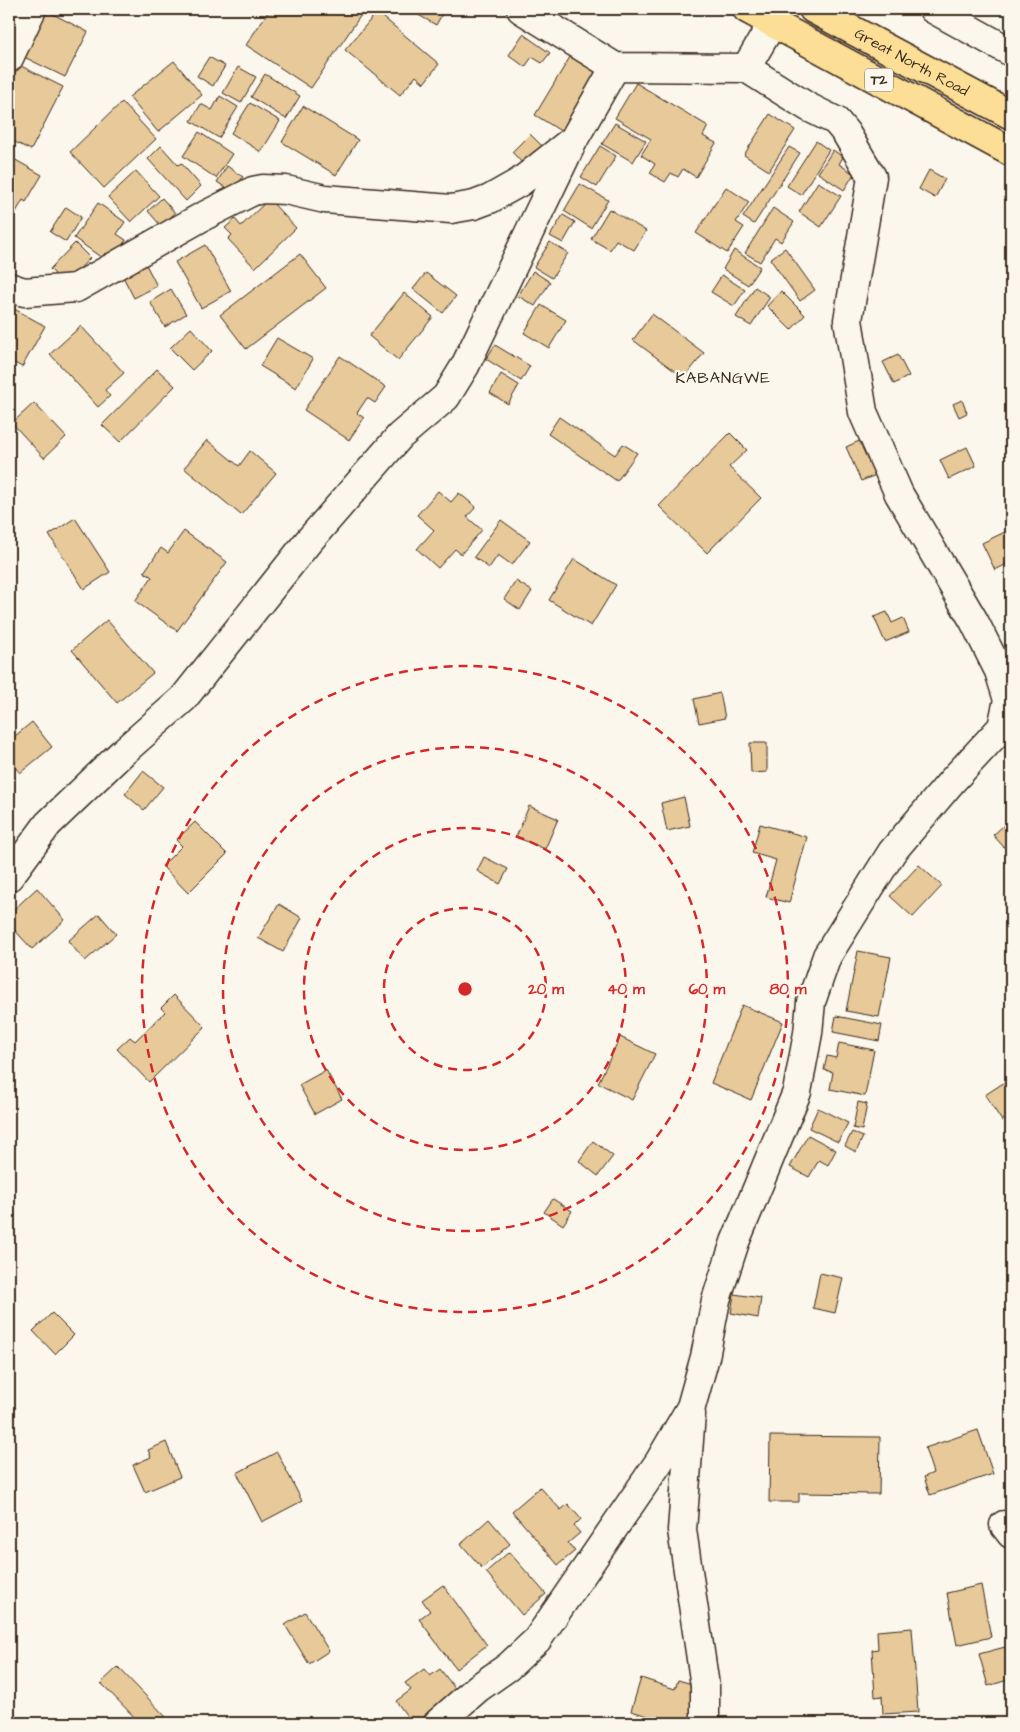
<svg xmlns="http://www.w3.org/2000/svg" width="1020" height="1732" viewBox="0 0 1020 1732" font-family="'Architects Daughter',sans-serif">
	<rect width="100%" height="100%" fill="#fbf7ec"/>
	<filter id="ink" filterUnits="userSpaceOnUse"><feTurbulence type="fractalNoise" baseFrequency=".02" numOctaves="2"/><feDisplacementMap in="SourceGraphic" scale="10" xChannelSelector="R" yChannelSelector="G"/><feConvolveMatrix kernelMatrix="1 2 1 2 8 2 1 2 1" color-interpolation-filters="sRGB"/></filter>
	<g filter="url(#ink)">
		<path fill="#e7c99a" stroke="#3b2a1e" d="M270,9H365L311,88L246,45Z
			M408,9H445L436,25Z
			M45,10L88,32L65,77L22,56Z
			M377,12L439,64L424,83L416,76L400,95L345,50Z
			M523,34L550,53L542,63L532,57L525,67L509,55Z
			M573,52L602,70L564,133L535,115Z
			M209,57L225,66L213,86L197,76Z
			M174,61L202,95L158,132L129,97Z
			M17,64L63,87L31,150L9,139V82Z
			M238,67L256,77L241,103L223,93Z
			M265,74L300,96L286,119L251,97Z
			M636,83L708,126L703,136L716,143L696,177L683,169L678,177L671,173L665,182L650,173L655,164L641,155L651,139L615,118Z
			M220,96L238,107L219,138L191,121L201,104L212,110Z
			M122,102L156,139L104,188L70,152Z
			M250,103L280,121L261,152L231,133Z
			M303,106L358,140L336,175L282,142Z
			M770,114L795,130L769,171L744,155Z
			M615,123L646,141L633,162L602,144Z
			M199,132L232,154L216,178L183,156Z
			M530,134L544,148L525,166L512,152Z
			M816,141L829,150L801,195L787,186Z
			M161,146L178,165L181,163L201,186L186,201L148,159Z
			M600,146L616,156L597,187L581,177Z
			M789,147L800,153L754,224L743,217Z
			M833,150L843,157L839,164L854,174L844,190L818,173Z
			M12,158L42,175L26,202L23,200L9,224V163Z
			M227,166L243,177L232,192L217,182Z
			M929,170L945,179L935,198L919,189Z
			M136,171L159,196L131,222L108,197Z
			M818,182L841,196L821,227L799,212Z
			M580,184L608,200L591,228L564,211Z
			M726,187L749,202L736,222L744,227L727,253L696,233Z
			M162,198L175,213L161,226L148,211Z
			M269,199L296,228L255,268L228,239L232,235L225,228L235,219L241,226Z
			M98,203L125,222L117,234L126,240L113,258L105,253L102,258L74,238Z
			M66,207L81,217L66,242L50,232Z
			M773,208L794,222L781,242L775,238L760,262L745,253Z
			M609,209L646,231L634,250L616,240L610,250L591,239Z
			M563,215L575,222L563,243L550,236Z
			M550,242L568,253L552,278L534,267Z
			M75,243L90,258L65,284L50,269Z
			M205,245L231,291L201,308L175,262Z
			M785,248L815,290L800,301L770,259Z
			M734,250L760,267L748,285L723,269Z
			M300,254L326,288L246,349L220,315Z
			M141,255L157,286L134,298L118,267Z
			M533,271L550,282L535,306L518,296Z
			M426,273L456,296L443,313L413,289Z
			M722,275L745,290L734,306L711,292Z
			M755,287L770,297L751,326L736,317Z
			M171,289L186,314L165,327L150,302Z
			M781,291L805,315L791,330L767,306Z
			M404,293L433,317L398,360L369,336Z
			M541,305L566,320L549,348L524,333Z
			M9,306L45,326L22,367L9,360Z
			M652,314L704,353L684,378L633,340Z
			M81,326L124,373L105,390L110,396L98,407L50,354Z
			M191,328L212,351L192,370L170,348Z
			M277,338L313,359L296,388L260,366Z
			M495,345L530,366L521,381L486,359Z
			M898,355L909,376L894,384L883,362Z
			M340,356L386,387L375,403L367,398L357,413L364,418L349,440L304,410Z
			M157,369L175,386L120,442L102,425Z
			M501,374L519,385L508,404L490,393Z
			M962,400L967,413L959,417L953,404Z
			M34,403L66,437L44,458L12,423Z
			M559,417L615,455L623,444L637,453L617,481L548,434Z
			M730,433L747,450L729,467L761,498L707,553L659,506Z
			M870,436L886,471L861,481L846,447Z
			M207,440L239,466L250,451L276,473L241,515L184,468Z
			M967,447L976,466L949,479L940,460Z
			M438,491L451,502L459,493L476,507L467,517L482,530L461,554L455,549L438,568L417,549L434,530L417,515Z
			M75,518L110,572L84,589L49,535Z
			M501,520L530,541L512,565L498,555L489,568L474,557Z
			M1011,529V562L995,570L982,543Z
			M184,531L227,562L177,631L135,601L152,577L144,572L161,548L168,553Z
			M574,559L616,585L591,626L549,600Z
			M516,581L532,591L520,610L504,599Z
			M887,612L892,623L903,618L909,632L885,642L874,617Z
			M107,620L153,673L117,703L72,650Z
			M720,693L725,718L699,723L694,699Z
			M32,722L52,747L20,773L9,760V741Z
			M750,743H767V772L751,773Z
			M143,771L163,787L144,810L125,794Z
			M684,797L690,826L667,831L661,803Z
			M529,806L558,819L545,849L516,837Z
			M1011,819V855L993,835Z
			M195,822L227,854L188,893L162,866L182,846L176,840Z
			M760,824L807,837L789,903L766,897L776,860L752,853Z
			M484,857L508,869L500,884L477,871Z
			M919,865L942,886L913,917L890,896Z
			M37,888L65,920L32,949L9,924V914Z
			M279,904L302,918L283,952L258,938Z
			M99,914L116,934L85,961L68,941Z
			M858,951L891,957L879,1017L846,1011Z
			M174,995L205,1027L149,1082L117,1049L130,1037L135,1041L165,1012L161,1008Z
			M742,1005L783,1022L751,1100L711,1083Z
			M836,1016L882,1025L879,1041L833,1032Z
			M620,1037L655,1054L632,1100L598,1083Z
			M839,1043L874,1050L865,1096L830,1089L833,1072L824,1070L827,1056L836,1058Z
			M326,1070L342,1099L315,1114L299,1085Z
			M1011,1078V1115L1002,1121L985,1095Z
			M858,1102L867,1104L862,1130L853,1128Z
			M818,1108L848,1123L838,1142L809,1128Z
			M852,1132L863,1137L856,1152L845,1146Z
			M808,1135L836,1150L828,1165L819,1160L809,1177L790,1167Z
			M593,1141L613,1156L598,1176L579,1161Z
			M553,1199L572,1211L563,1225L544,1212Z
			M820,1273L843,1278L835,1313L813,1308Z
			M734,1294L761,1298L758,1318L731,1313Z
			M52,1313L74,1335L55,1354L33,1331Z
			M978,1430L993,1474L930,1495L924,1477L933,1473L925,1448Z
			M770,1436L880,1437L879,1494L799,1493V1502H769Z
			M166,1442L180,1477L145,1492L133,1465L151,1457L148,1450Z
			M277,1452L302,1501L262,1522L237,1473Z
			M540,1487L561,1510L568,1504L581,1519L574,1526L580,1533L568,1543L575,1551L558,1565L512,1511Z
			M489,1519L510,1544L482,1568L461,1544Z
			M509,1552L546,1594L522,1615L486,1572Z
			M443,1585L487,1645L456,1669L419,1619L430,1611L422,1600Z
			M981,1585L991,1637L957,1645L947,1593Z
			M305,1612L329,1651L309,1664L285,1625Z
			M912,1628L918,1712L883,1714L882,1696L875,1697L872,1650L878,1649L877,1631Z
			M1005,1647L1011,1668V1679L988,1686L979,1654Z
			M118,1667L166,1717L160,1723H140L101,1683Z
			M424,1669L430,1676L440,1669L460,1695L421,1723H412L396,1701L411,1690L405,1683Z
			M641,1678L675,1689L678,1680L703,1687L692,1723H672L631,1711Z"/>
		<g fill="none" stroke-linecap="round" stroke-linejoin="round">
			<defs>
				<path id="minor" d="M521,9L615,67L746,68
					M933,9L1011,52
					M9,58L32,9
					M9,287L24,292L76,288L200,218L253,191L263,189L286,190L325,199L451,209L474,205L490,199L520,182L569,143
					M9,877L48,824L122,753L183,699L307,543L400,436L446,397L465,366L574,139L615,67
					M691,1414L682,1530L705,1686V1723
					M1004,1525L1011,1534
					M438,1723L478,1688L508,1667L537,1640L659,1462L691,1407L705,1357L716,1300L735,1242L797,1092L808,1033L811,1002L827,956L892,852L952,781L1002,727L1008,700L999,671L974,621L899,494L863,412L848,320L872,177L846,133L836,121L808,107L746,68L773,22"/>
				<g id="primary">
					<path d="M747,9L1011,152"/>
					<path id="s1" d="M813,9L1011,115"/>
				</g>
			</defs>
			<use href="#minor" stroke="#3b2a1e" stroke-width="31"/>
			<use href="#primary" stroke="#3b2a1e" stroke-width="31"/>
			<use href="#minor" stroke="#fbf7ec" stroke-width="28"/>
			<use href="#primary" stroke="#fcde96" stroke-width="28"/>
		</g>
	</g>
	<g fill="none" stroke="#d62828" stroke-width="2.5" stroke-dasharray="9 6">
		<circle cx="465" cy="989" r="81"/>
		<circle cx="465" cy="989" r="161"/>
		<circle cx="465" cy="989" r="242"/>
		<circle cx="465" cy="989" r="323"/>
	</g>
	<g text-anchor="middle" dominant-baseline="central" stroke-width="4.5" stroke-linejoin="round" paint-order="stroke">
		<rect fill="#fbf7ec" stroke="#75685c" stroke-width="1" x="865" y="68.5" width="28" height="23" rx="4"/>
		<g font-size="14" font-weight="bold" fill="#3b2a1e">
			<text x="879" y="80">T2</text>
		</g>
		<g font-size="15" fill="#3b2a1e" stroke="#fbf7ec">
			<text stroke="none"><textPath href="#s1" startOffset="112">Great North Road</textPath></text>
		</g>
		<g font-size="16" letter-spacing="1" fill="#3b2a1e" stroke="#fbf7ec">
			<text x="723" y="378">KABANGWE</text>
		</g>
	</g>
	<circle cx="465" cy="989" r="8" fill="#d62828" stroke="#fbf7ec" stroke-width="2.5"/>
	<g font-size="15" text-anchor="middle" font-weight="bold" fill="#d62828" stroke="#fbf7ec" stroke-width="4.5" stroke-linejoin="round" paint-order="stroke">
		<text x="546" y="994">20 m</text>
		<text x="626" y="994">40 m</text>
		<text x="707" y="994">60 m</text>
		<text x="788" y="994">80 m</text>
	</g>
	<rect width="1020" height="1732" fill="none" stroke="#fbf7ec" stroke-width="30"/>
	<rect x="15" y="15" width="990" height="1702" fill="none" stroke="#3b2a1e" stroke-width="2" filter="url(#ink)"/>
</svg>
